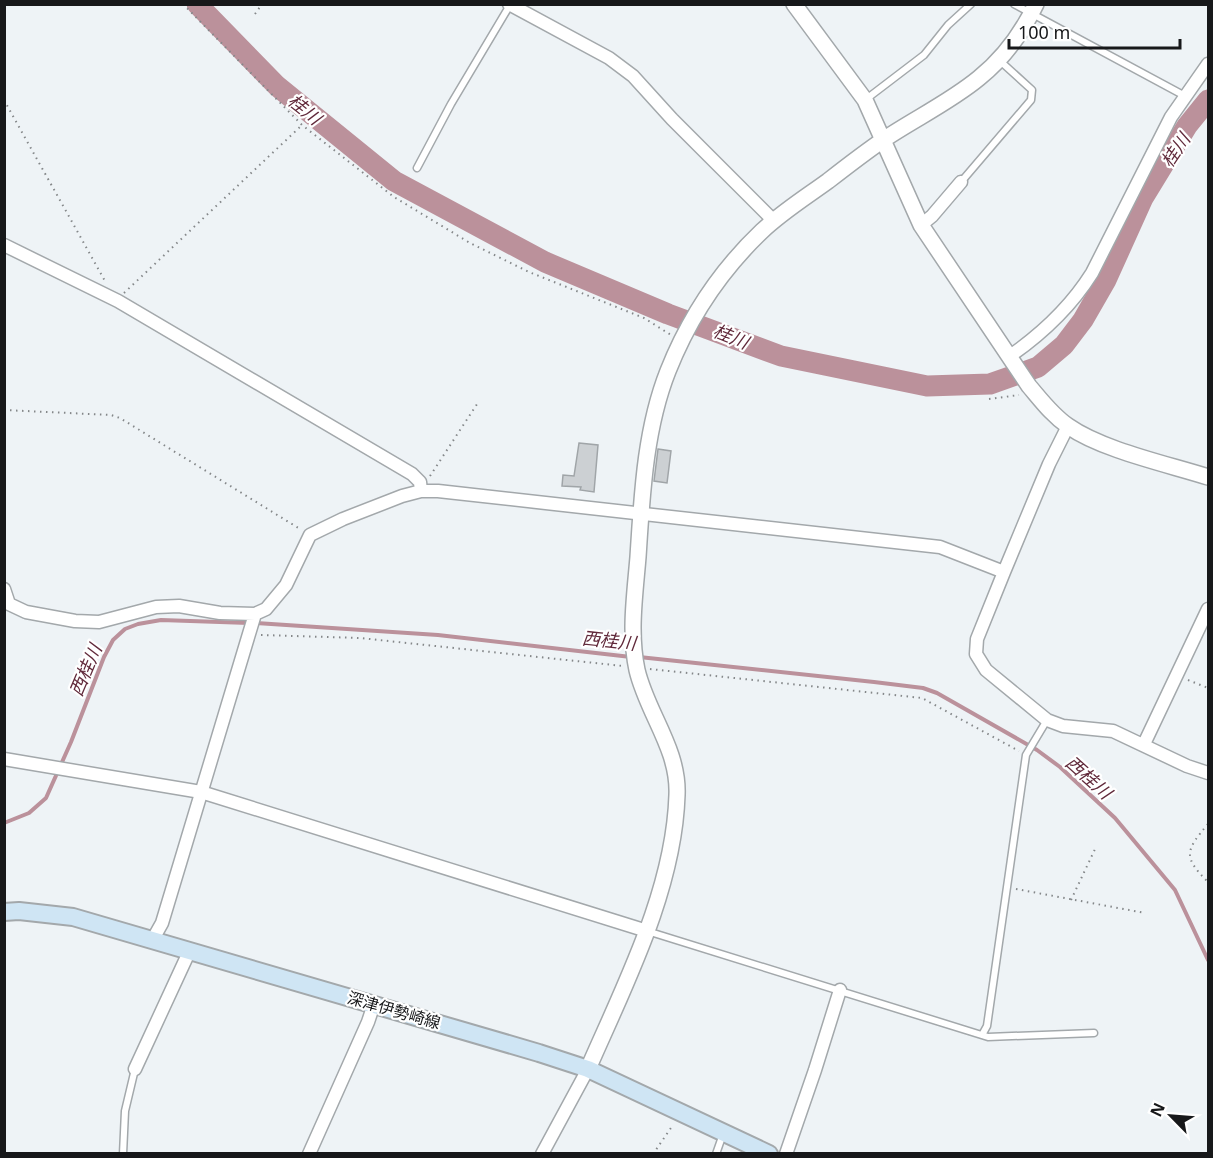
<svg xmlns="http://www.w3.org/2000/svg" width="1213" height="1158" viewBox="0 0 1213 1158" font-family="'Noto Sans','Noto Sans JP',sans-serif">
	<rect width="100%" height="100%" fill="#eef3f6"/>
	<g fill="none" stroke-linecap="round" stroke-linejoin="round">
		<path stroke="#bb919b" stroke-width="4" d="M256,623L438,635L631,657
			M639,657L874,682L923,688L937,693L1037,750L1060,767L1115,818L1175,890L1208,960
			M4,823L29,813L46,798L71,742L104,657L113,640L125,629L138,624L161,620L249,623"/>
		<path stroke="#bb919b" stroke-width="21" d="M197,4L277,86L394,181L545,262L668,314L781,356L927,386L990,384L1038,367L1064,345L1083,320L1106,280L1143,198L1187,126L1208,100"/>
	</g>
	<path fill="#ccd0d3" stroke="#a0a5a8" stroke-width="1.5" d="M579,443L598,445L594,492L580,490L581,487L562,486L563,475L574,476Z
		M658,449L671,451L667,483L654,481Z"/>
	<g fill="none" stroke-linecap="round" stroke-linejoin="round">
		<defs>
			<path id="service" d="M1014,4L1185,96
				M865,100L924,55L948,25L971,4
				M417,168L451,104L510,5
				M961,182L1031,100L1032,90L999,60
				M647,931L988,1037L1094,1033
				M982,1035L987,1026L1026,755L1047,720
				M123,1154L125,1111L135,1069
				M716,1154L723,1134"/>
			<path id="minor" d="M509,4L609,58L633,76L672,119L774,221
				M921,225L932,216L961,182
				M4,245L118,301L412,474L420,482L421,491
				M1010,356C1043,333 1070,308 1092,273L1171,117L1208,64
				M1068,426L1049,464L1004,572L977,639L976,654L986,670L1047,720L1063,726L1113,731L1187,766L1208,773
				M4,589L9,604L26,612L75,621L99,622L156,607L179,606L220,613L255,614
				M1144,744L1208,609
				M4,759L201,792L647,931
				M153,939L162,923L255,614L266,609L286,585L310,535L343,519L402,496L421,491H438L940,547L1004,572
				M135,1069L190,950
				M309,1154L368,1022L374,1004
				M542,1154L588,1069
				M786,1154L815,1070L840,990"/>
			<path id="tertiary" d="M794,4L865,100L921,225L1029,386C1041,400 1052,415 1068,426C1102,450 1167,464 1208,477
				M588,1069C625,984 674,890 677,795C679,749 647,713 637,670C629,633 635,594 638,557C642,495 645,429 668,371C689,318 721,270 762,231C782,212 806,197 828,181C846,167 864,153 883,140C914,119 950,102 979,78C1004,58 1022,33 1036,4"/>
			<path id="secondary" d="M4,912L19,911L73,917L539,1053L588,1069L769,1154"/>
		</defs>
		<use href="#service" stroke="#a3a8ab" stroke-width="9"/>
		<use href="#minor" stroke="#a3a8ab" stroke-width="15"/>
		<use href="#tertiary" stroke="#a3a8ab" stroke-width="18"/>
		<use href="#secondary" stroke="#a3a8ab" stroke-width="20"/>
		<path stroke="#848789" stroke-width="2" stroke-dasharray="1.5 4.5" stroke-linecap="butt" d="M183,4L302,125L394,197L470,243L529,272L644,318L671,335
			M255,14L262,4
			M4,100L105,281
			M124,293L301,126
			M989,399L1019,395
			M4,410L111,415L120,418L300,529
			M430,476L479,401
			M261,635L360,638L623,666
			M650,669L922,698L1019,751
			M1188,680L1208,688
			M1208,824C1185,851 1183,857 1208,882
			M1016,889L1145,913
			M1071,900L1096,847
			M653,1154L673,1125"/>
		<use href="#service" stroke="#fff" stroke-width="6"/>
		<use href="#minor" stroke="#fff" stroke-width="12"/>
		<use href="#tertiary" stroke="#fff" stroke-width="15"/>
		<use href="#secondary" stroke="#cfe5f4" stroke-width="16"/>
	</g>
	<g text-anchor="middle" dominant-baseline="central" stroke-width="4.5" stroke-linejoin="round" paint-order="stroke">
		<g font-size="16" fill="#17181a" stroke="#fff">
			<text transform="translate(394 1010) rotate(16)">深津伊勢崎線</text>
		</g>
		<g font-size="18" font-style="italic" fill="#612a3b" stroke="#fff">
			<text transform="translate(305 109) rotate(39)">桂川</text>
			<text transform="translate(1175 150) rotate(-56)">桂川</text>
			<text transform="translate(731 336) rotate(22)">桂川</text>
			<text transform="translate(609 640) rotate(6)">西桂川</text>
			<text transform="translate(85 670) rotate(-67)">西桂川</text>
			<text transform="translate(1089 777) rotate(42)">西桂川</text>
		</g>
	</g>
	<rect width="1213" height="1158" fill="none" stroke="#17181a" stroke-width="12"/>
	<g transform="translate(1171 1116) rotate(295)" stroke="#ffffff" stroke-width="4.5" paint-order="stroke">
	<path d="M0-4.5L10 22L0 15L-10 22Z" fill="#17181a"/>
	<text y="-9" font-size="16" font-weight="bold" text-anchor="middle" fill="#17181a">N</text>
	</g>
	<path d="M1009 39v9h171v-9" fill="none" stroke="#17181a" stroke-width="3"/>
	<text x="1018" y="39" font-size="18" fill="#17181a" stroke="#ffffff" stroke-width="4.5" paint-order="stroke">100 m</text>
</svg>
